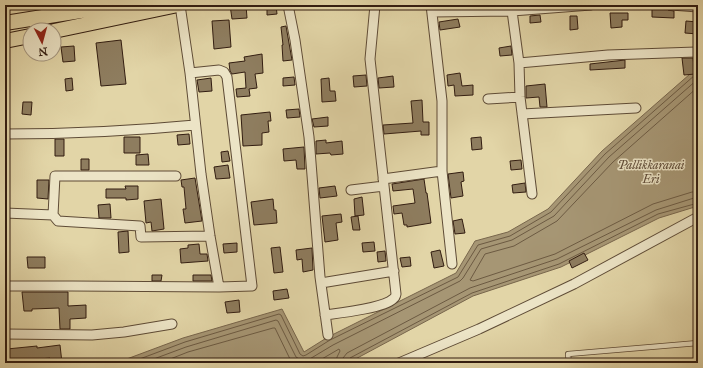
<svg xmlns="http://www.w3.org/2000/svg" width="703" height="368" viewBox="0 0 703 368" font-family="'IM FELL Great Primer',serif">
	<rect width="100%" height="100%" fill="#e2d5a7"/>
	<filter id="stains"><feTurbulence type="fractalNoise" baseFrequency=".005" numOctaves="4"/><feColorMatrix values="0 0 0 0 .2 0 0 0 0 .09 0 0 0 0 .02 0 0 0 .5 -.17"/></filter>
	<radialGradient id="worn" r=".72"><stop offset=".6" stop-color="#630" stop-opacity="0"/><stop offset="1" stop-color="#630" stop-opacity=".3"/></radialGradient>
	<path fill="#a69674" stroke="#78664c" d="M698,67V206L659,218L561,267L473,296L348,363H116L183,338L282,309L304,352L328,337L456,273L475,241L508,232L548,209L602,151Z"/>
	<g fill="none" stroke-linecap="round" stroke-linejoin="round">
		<path stroke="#6c5a42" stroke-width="1" d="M698,87L613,162L557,221L514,246L485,254L470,280L473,281L555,254L653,204L692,192H698
			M129,363L185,342L279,314L281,315L300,354L303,356L306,355L330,340L458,277L478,245L510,236L551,212L605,154L695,75
			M143,363L186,347L276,320L278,321L296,357L301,360H308L333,345L460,281L463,278L481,249L512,240L554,216L609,157L698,79
			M160,363L188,352L273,328H275L290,359L294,363
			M315,363L339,349L340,351L337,357L336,363
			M342,363L343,358L347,353L470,288L557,259L656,210L694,198H698
			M348,363V360L350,358L472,293L559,264L658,214L698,203"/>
	</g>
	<path fill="#8e7d5f" stroke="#321d11" d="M230,5H246L247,18L232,19Z
		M267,5H276L277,14L267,15Z
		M652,5L665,6L668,10L674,11V18L652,17Z
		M610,13H628V20H622V27L611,28Z
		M540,15L541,22L530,23V16Z
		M570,16H577L578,29L570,30Z
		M458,19L460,27L440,30L439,22Z
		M229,20L231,47L214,49L212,21Z
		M686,21L698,22V34L685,33Z
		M286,26L292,60L283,61L282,45H283L281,27Z
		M121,40L126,84L101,86L96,43Z
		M74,46L75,61L63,62L61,47Z
		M511,46L512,55L500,56L499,48Z
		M262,54L263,73L255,74L257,88L249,89L250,96L237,97L236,89L246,88L245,72L232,74L230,71L229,63L245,61L244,57Z
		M682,58H693L695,74L684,75Z
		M625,60V68L590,70V64Z
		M460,73L462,86L473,85V95L455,96L454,85L448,86L447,75Z
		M366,75L367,86L354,87L353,76Z
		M393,76L394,87L379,88L378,78Z
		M294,77L295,85L283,86V78Z
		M72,78L73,90L66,91L65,79Z
		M211,78L212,91L199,92L197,80Z
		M329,78L330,91H335L336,101L322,102L321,79Z
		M545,84L547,107H540L539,97L526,98V86Z
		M422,100L423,122H429V135H421V131L384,134L383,125L413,123L411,101Z
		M23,102H32L31,115L22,114Z
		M299,109L300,117L287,118L286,110Z
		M270,112L271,121H268L269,132L262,133V145L243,146L241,115Z
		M328,117V126L314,127L312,119Z
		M189,134L190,144L178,145L177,135Z
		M124,137H140V153H124Z
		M481,137L482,149L472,150L471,138Z
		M55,139H64V156H55Z
		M326,140V143L342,141L343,154L331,155L330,153L316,154V141Z
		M304,147L305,169H297L296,160L284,161L283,149Z
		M228,151L230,161L222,162L221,152Z
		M148,154L149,165H136V155Z
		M81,159H89V170H81Z
		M521,160L522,169L511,170L510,161Z
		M228,165L230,178L216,179L214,167Z
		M463,172L464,181L461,182L463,196L451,198L448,174Z
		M195,178L202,221L185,223L183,209H186L184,187H182L181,180Z
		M424,179L426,193H427L431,223L407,227V225H404L402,213L394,214L393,206L415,203L413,189L393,191L392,184Z
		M37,180H49L48,199L37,198Z
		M525,183L526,192L513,193L512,185Z
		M125,186H138V199L126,200V198H106V189H126Z
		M335,186L337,196L320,198L319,188Z
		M362,197L364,215L355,216L354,199Z
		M161,199L164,229L152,231L151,222L146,223L144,201Z
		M273,199L274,210H276L277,223L254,225L251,202Z
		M110,204L111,218H99L98,205Z
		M341,214L342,222L336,223L338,240L325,242L322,216Z
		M358,216L360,230H353L351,217Z
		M462,219L465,233L455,234L453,221Z
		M128,231L129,252L119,253L118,232Z
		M374,242L375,251L363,252L362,243Z
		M237,243V252L224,253L223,244Z
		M199,244L200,254H207L208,261L181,263L180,249L188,248V245Z
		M280,247L283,272L274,273L271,248Z
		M312,248L313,270L303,272L302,259L297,260L296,250Z
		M440,250L444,266L434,268L431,252Z
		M385,251L386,261L378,262L377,252Z
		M584,253L588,260L572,268L569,261Z
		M27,257H45V268H28Z
		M410,257L411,266L402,267L400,258Z
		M152,275H162L161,281H152Z
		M193,275H211L212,281H193Z
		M287,289L289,298L274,300L273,291Z
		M22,292H68V306L86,305V318L70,319V329H60L59,308L32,309V311H24Z
		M239,300L240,312L227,313L225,302Z
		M60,345L62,363H51L50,358L18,361L19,363H9L7,349L37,346V348Z"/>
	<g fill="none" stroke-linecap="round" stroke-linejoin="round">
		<defs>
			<path id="lane" d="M696,218L698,255
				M569,363L568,354L698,343"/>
			<path id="street" d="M288,5L295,40L309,137L320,277L328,335
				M431,5L442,101V171L452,264
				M671,5L698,7
				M432,12L512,11V6
				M519,63L608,55L696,52
				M190,73L219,70L224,72L227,77L252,286L219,287
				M488,99L520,97
				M522,114L636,108
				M5,134C69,134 132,131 195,125
				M383,179L442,171
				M351,190L384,186
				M532,194L520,97L519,63L512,11L591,5
				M5,213L53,215L55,176H176
				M53,215L58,221L140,226L141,237L210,236
				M321,283L394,271
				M5,286H72L219,287L210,236L201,174L190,73L180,5
				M325,315C340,313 384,308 393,299C396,297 395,297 396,294L370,59L375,5
				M5,334L92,335L124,332L172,324
				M399,363L479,329L574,284L698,217"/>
			<path id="primary" d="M5,23L118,5
				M54,31L178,5
				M5,41L30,36"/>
		</defs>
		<use href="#lane" stroke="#5e4b36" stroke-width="6"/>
		<use href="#street" stroke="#5e4b36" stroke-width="11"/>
		<use href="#primary" stroke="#321d11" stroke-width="16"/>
		<use href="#lane" stroke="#ece4c6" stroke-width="4.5"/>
		<use href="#street" stroke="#ece4c6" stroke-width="9"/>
		<use href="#primary" stroke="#e2d5a7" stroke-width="14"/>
	</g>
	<g text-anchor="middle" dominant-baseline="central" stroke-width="3" stroke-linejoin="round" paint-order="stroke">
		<g font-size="12" font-style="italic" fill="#5b4734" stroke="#ece4c6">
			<text x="651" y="165">Pallikkaranai<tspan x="651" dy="14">Eri</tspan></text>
		</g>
	</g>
	<rect width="703" height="368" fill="none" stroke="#e2d5a7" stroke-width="20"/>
	<rect x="6" y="6" width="691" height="356" fill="none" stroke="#321d11" stroke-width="2"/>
	<rect x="10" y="10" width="683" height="348" fill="none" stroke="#321d11"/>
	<g transform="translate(42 42) rotate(174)"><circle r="19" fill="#ece4c6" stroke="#a2947e"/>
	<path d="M0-3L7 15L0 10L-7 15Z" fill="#8f2418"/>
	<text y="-6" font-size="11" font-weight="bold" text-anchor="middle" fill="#321d11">N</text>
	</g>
	<rect width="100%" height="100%" filter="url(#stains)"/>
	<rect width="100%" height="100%" fill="url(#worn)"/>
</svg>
